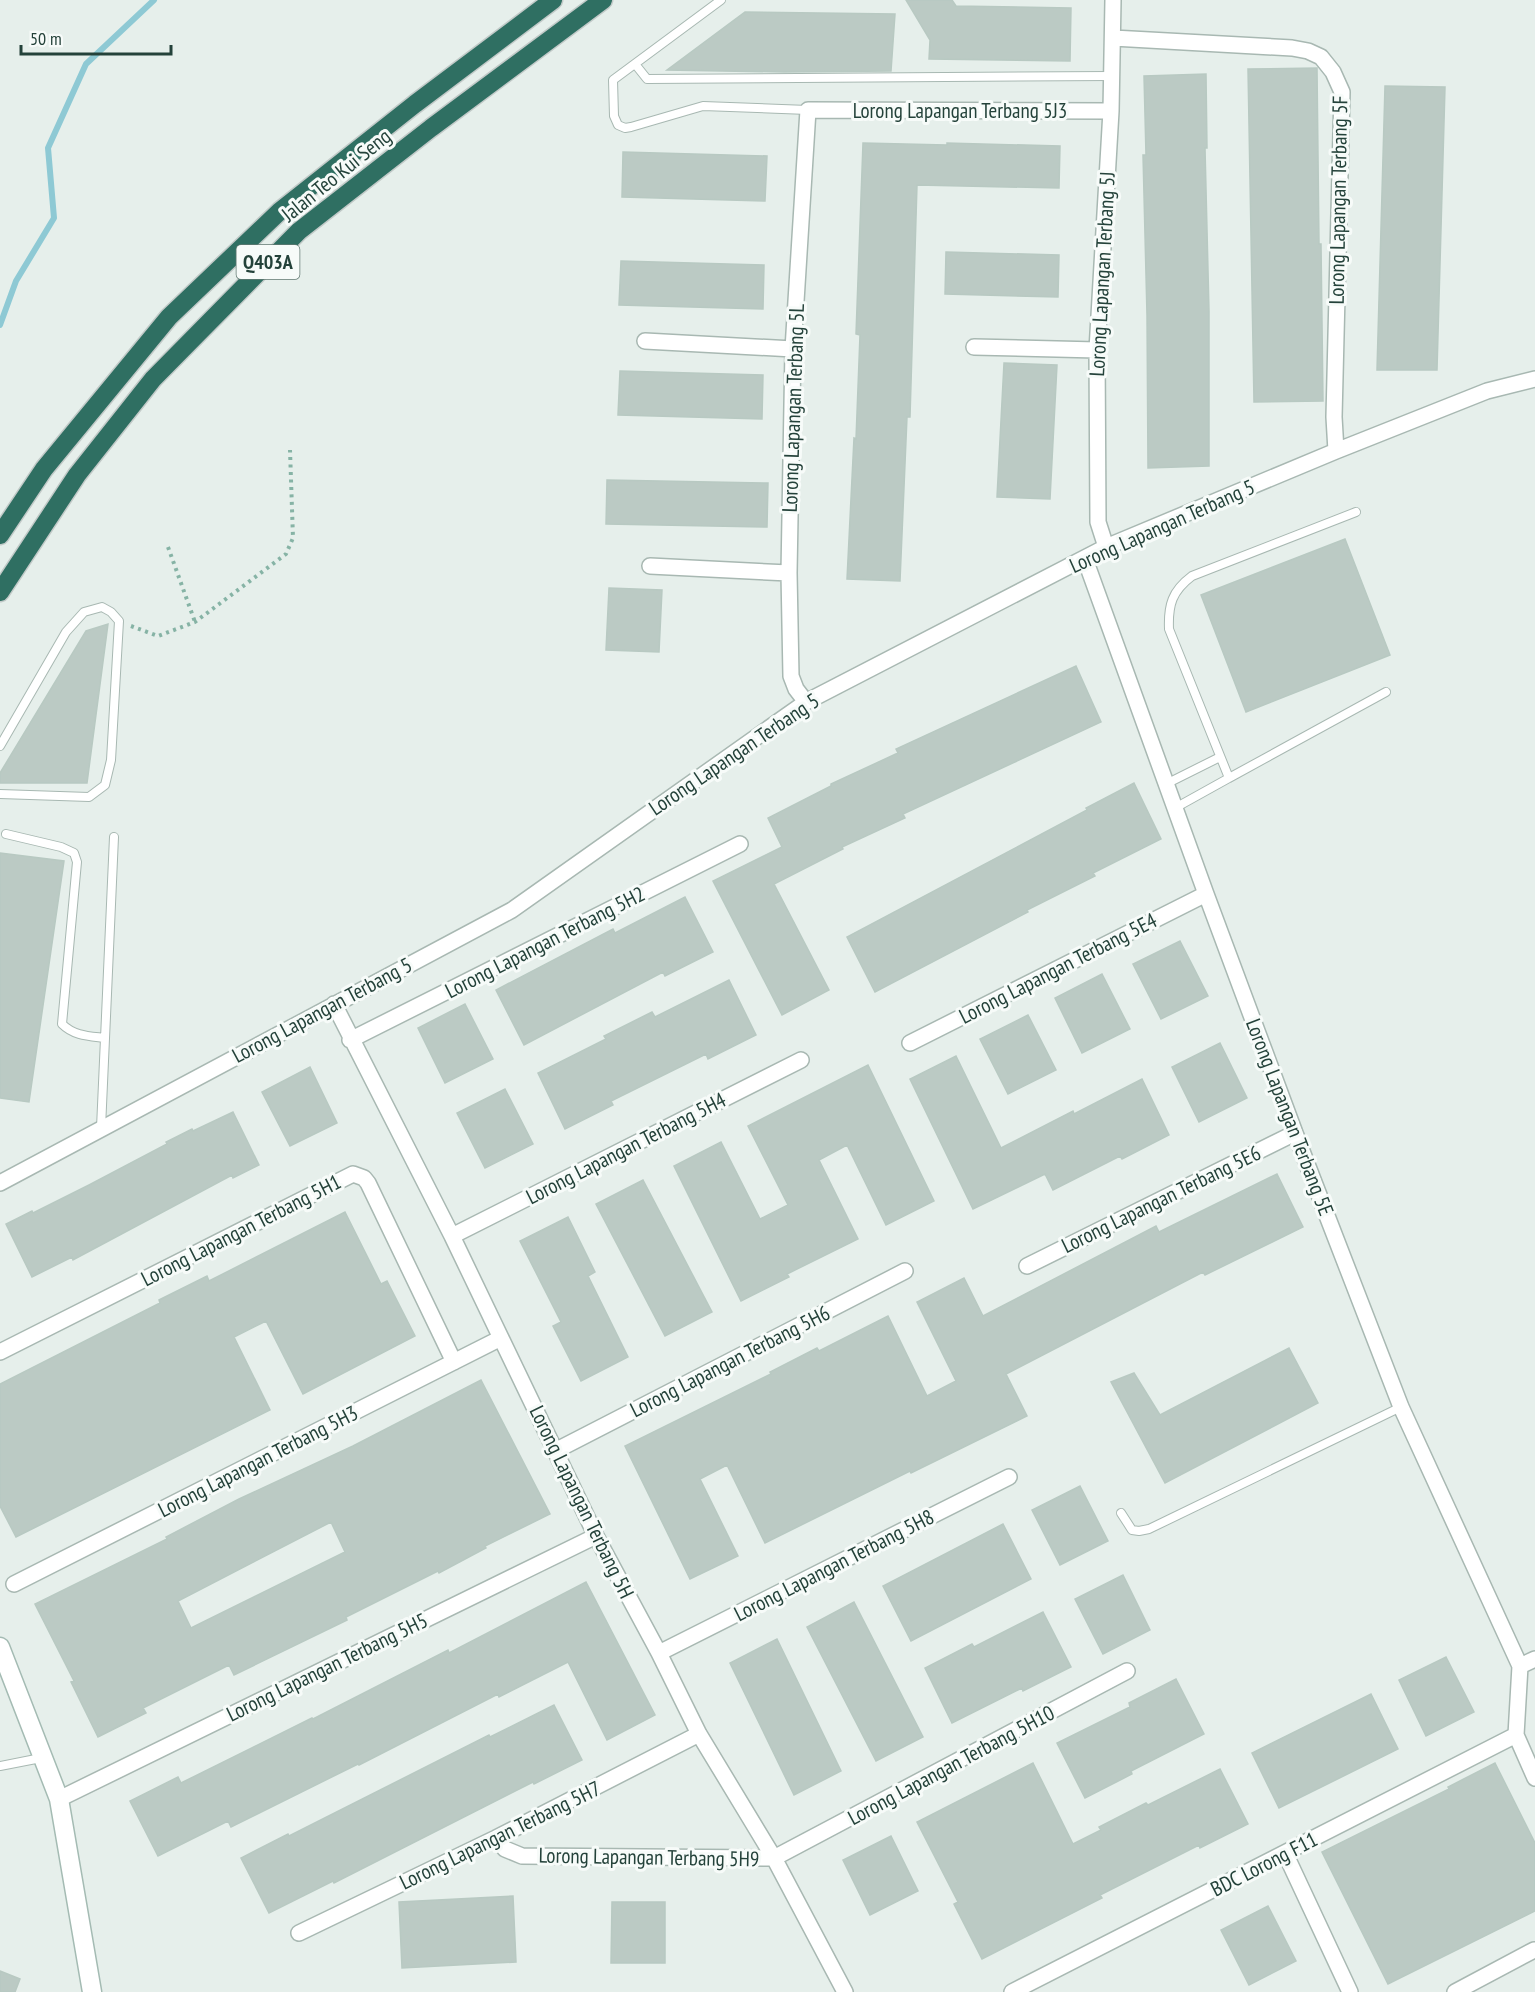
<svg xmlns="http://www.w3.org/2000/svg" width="1535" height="1992" viewBox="0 0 1535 1992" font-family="'PT Sans Narrow',sans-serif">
	<rect width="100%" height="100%" fill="#e6efeb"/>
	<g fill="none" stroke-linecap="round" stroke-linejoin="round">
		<path stroke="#8ec9d4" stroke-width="6" d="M0,325L16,281L54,218L48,148L86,64L154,0"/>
	</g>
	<path fill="#bbcac4" stroke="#b8c9c2" stroke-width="1.5" fill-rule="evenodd" d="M906,0H952L956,6L1071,8L1070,61L929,59L930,40Z
		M745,12L895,14L891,71L784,72L667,70Z
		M1317,68L1319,244H1321L1323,401L1254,402L1248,69Z
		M1206,74L1207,148H1205L1209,311V466L1148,468L1147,315L1143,155H1146L1144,76Z
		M1385,86L1445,87L1437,370H1377Z
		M863,143L947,145V143L1060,146L1059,188L917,185L910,417H907L900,581L847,579L854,438L856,439L860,335L856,334Z
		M623,152L767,156L765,201L622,197Z
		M946,252L1059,255L1058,297L945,294Z
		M621,261L764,265L763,309L619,305Z
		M1004,363L1057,365L1050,499L997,497Z
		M620,371L763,375L762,419L618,415Z
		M607,480L768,483L767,527L606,524Z
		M1345,539L1390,655L1246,712L1201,595Z
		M609,588L662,590L659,652L606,650Z
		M108,624L87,783H0V773L86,631Z
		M1076,666L1101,722L903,814L905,818L842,847L843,849L774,884L829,990L782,1015L713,881L782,847L768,818L831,786V784L898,753L896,749Z
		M1134,783L1161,839L1093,873L1095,876L1027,910L1028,912L875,992L847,937L1087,810L1086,808Z
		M0,853L64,861L29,1102L0,1098Z
		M685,897L713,952L665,976L663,972L524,1045L496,990L613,929L615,933Z
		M1180,941L1208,996L1161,1019L1133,964Z
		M1102,974L1130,1029L1082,1053L1055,998Z
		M729,980L756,1035L708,1059L706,1054L611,1101L613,1105L565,1129L538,1073L606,1039L604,1036L652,1012L655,1017Z
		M465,1004L493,1059L445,1083L418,1028Z
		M1028,1015L1056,1070L1008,1094L980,1039Z
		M1220,1043L1247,1098L1199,1122L1172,1067Z
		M956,1056L1001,1148L1073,1111L1074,1114L1142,1079L1169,1135L1122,1159L1120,1156L1053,1190L1045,1174L973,1209L910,1079Z
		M868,1065L934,1201L886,1225L847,1145L819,1160L858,1239L787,1274L789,1277L741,1301L674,1166L721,1142L760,1219L788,1205L748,1126Z
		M310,1067L337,1123L290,1146L262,1092Z
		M505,1089L533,1144L485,1168L457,1113Z
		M233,1112L259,1165L233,1178L232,1175L99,1246L73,1260L72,1257L32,1277L6,1224L32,1211L33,1213L89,1185L167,1144L166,1142L192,1129L193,1131Z
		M1277,1174L1303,1227L1205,1275L1203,1272L1006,1374L1027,1416L911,1473L910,1471L765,1543L727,1465L700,1479L738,1556L690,1579L625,1446L771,1374L770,1372L817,1348L819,1351L888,1316L927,1396L956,1381L917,1302L964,1278L983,1316L1156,1226L1159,1232Z
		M643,1180L712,1312L665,1336L596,1204Z
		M345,1212L381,1284L387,1281L415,1336L303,1394L266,1321L234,1337L270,1410L16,1537L0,1506V1384L160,1303L159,1300L207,1276L209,1281Z
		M568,1217L595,1272L588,1276L628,1357L581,1381L553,1326L561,1322L520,1241Z
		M1289,1348L1318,1403L1165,1483L1111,1382L1134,1373L1160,1415Z
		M481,1380L550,1514L485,1546L486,1548L439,1573L438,1571L346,1617L347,1620L234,1675L229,1665L143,1708L146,1713L98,1737L71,1682L74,1681L35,1604L167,1539L166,1537L239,1499L353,1446ZM331,1522L345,1552L191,1628L178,1601Z
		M1080,1486L1108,1541L1060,1565L1032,1510Z
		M1003,1524L1031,1579L911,1641L883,1586Z
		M1123,1575L1150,1630L1103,1654L1075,1599Z
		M586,1582L655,1715L607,1740L568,1662L499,1697L498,1694L359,1765L358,1764L231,1827L228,1821L158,1856L130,1801L178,1777L181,1783L312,1718L313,1719L448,1650L449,1653Z
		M854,1602L923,1737L876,1761L807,1627Z
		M1043,1612L1071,1667L1023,1691L1022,1688L952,1723L925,1668L972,1644L974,1647Z
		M777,1639L841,1771L794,1795L730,1663Z
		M1446,1657L1474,1712L1426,1736L1399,1680Z
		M1176,1679L1204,1734L1131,1771L1132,1774L1085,1798L1057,1743L1130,1707L1129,1703Z
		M1371,1694L1398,1749L1279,1808L1252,1753Z
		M554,1705L582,1760L534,1784L533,1782L334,1883L333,1881L269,1913L241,1858L288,1834L289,1836L489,1735L490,1737Z
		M1033,1763L1073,1844L1101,1830L1099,1827L1146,1803L1148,1805L1220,1769L1248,1824L1200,1848L1199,1845L1100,1895L1102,1898L982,1959L954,1904L958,1902L917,1822Z
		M1495,1763L1535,1843V1911L1388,1984L1322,1852L1449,1789L1448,1787Z
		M891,1836L918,1891L870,1915L843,1860Z
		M513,1896L516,1962L402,1968L399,1902Z
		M612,1902H665V1963H611Z
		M1268,1906L1296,1961L1249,1985L1221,1930Z
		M0,1971L20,1979L15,1992H0Z"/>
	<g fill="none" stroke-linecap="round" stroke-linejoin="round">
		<defs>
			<path id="lane" d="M721,0L613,80L614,116L618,125L625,128L631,127L703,106L808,110
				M635,64L647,79L1112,76
				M1356,512L1192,576C1172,591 1168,605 1169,629L1229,778L1386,692
				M0,746L66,632L84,612L102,607L111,612L119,621L111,760L105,785L89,797L0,794
				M1166,784L1220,757
				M1175,808L1229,778
				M6,834L61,847L74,853L77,862L62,1024C74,1036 89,1036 105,1038
				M101,1128L114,837
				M1121,1513L1132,1530L1139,1531L1149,1529L1401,1407
				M0,1766L41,1758"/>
			<path id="street" d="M1113,38L1292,48L1308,51L1321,57L1333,72L1342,92L1334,417L1336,451
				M645,341L793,349
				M974,347L1097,350
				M1106,547L1098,522L1097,350L1111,111L1113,0
				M1085,559L1206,894L1295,1133L1401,1407L1520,1666L1516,1735L1535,1778
				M650,566L789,573
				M806,702L796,689L791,676L789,573L793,349L808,110L1111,111
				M334,1004L452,1236L596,1536L659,1653L699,1734L774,1858L845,1992
				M350,1040L740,844
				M910,1043L1206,894
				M0,1183L512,910L806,702L1106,547L1336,451L1487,391L1535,379
				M452,1236L801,1060
				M1027,1266L1295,1133
				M0,1352L353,1174L364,1178L368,1183L454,1362
				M555,1451L905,1271
				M14,1584L501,1338
				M659,1653L1009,1477
				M1520,1666L1535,1659
				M59,1799L596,1536
				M496,1838L505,1849L522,1856L774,1858L1127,1671
				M1285,1853L1350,1992
				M299,1933L496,1838L699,1734
				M1012,1992L1516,1735
				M1455,1992L1534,1950"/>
			<path id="secondary" d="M0,1647L59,1799L92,1992"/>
			<path id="highway" d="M0,535L44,469L169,317L280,211L415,104L553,0
				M0,592L77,475L153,379L299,231L431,128L603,0"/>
		</defs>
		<use href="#lane" stroke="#a8b8b2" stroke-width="10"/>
		<use href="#street" stroke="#a8b8b2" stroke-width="18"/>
		<use href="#secondary" stroke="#a4bbb3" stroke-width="21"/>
		<use href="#highway" stroke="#c2cac8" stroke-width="21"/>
		<path stroke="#86b3a5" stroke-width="4" stroke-dasharray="3 4.5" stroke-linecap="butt" d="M168,547L195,622
			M131,626L158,636L195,622L286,554L293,538L290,450"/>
		<use href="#lane" stroke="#fff" stroke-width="8"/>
		<use href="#street" stroke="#fff" stroke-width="15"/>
		<use href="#secondary" stroke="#fff" stroke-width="18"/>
		<use href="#highway" stroke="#2f6f62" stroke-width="18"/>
	</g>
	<g text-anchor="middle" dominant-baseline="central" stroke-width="6" stroke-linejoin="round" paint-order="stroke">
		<rect fill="#f7fbf9" stroke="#637a73" stroke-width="1.5" x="236.5" y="245" width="63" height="34" rx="4.5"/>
		<g font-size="20" font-weight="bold" fill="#24423a">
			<text x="268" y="262">Q403A</text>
		</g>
		<g font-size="21" fill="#24423a" stroke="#f7fbf9">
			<text x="960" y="110">Lorong Lapangan Terbang 5J3</text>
			<text transform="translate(336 175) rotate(-39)">Jalan Teo Kui Seng</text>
			<text transform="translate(1338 200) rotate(-89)">Lorong Lapangan Terbang 5F</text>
			<text transform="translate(1102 274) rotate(-87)">Lorong Lapangan Terbang 5J</text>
			<text transform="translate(793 408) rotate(-88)">Lorong Lapangan Terbang 5L</text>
			<text transform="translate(1162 526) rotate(-24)">Lorong Lapangan Terbang 5</text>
			<text transform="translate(734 754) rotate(-34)">Lorong Lapangan Terbang 5</text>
			<text transform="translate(545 942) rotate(-27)">Lorong Lapangan Terbang 5H2</text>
			<text transform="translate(1058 968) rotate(-27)">Lorong Lapangan Terbang 5E4</text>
			<text transform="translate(322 1010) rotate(-28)">Lorong Lapangan Terbang 5</text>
			<text transform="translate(1290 1117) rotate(69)">Lorong Lapangan Terbang 5E</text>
			<text transform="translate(626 1148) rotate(-27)">Lorong Lapangan Terbang 5H4</text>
			<text transform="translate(1161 1199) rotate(-26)">Lorong Lapangan Terbang 5E6</text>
			<text transform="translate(241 1230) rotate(-27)">Lorong Lapangan Terbang 5H1</text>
			<text transform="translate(730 1361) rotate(-27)">Lorong Lapangan Terbang 5H6</text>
			<text transform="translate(258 1461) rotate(-27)">Lorong Lapangan Terbang 5H3</text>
			<text transform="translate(582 1502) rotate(64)">Lorong Lapangan Terbang 5H</text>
			<text transform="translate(834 1565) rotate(-27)">Lorong Lapangan Terbang 5H8</text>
			<text transform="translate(327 1667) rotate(-26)">Lorong Lapangan Terbang 5H5</text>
			<text transform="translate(951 1765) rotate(-28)">Lorong Lapangan Terbang 5H10</text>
			<text transform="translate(500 1835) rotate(-26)">Lorong Lapangan Terbang 5H7</text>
			<text transform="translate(649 1857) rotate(1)">Lorong Lapangan Terbang 5H9</text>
			<text transform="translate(1264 1864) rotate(-27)">BDC Lorong F11</text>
		</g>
	</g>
	<path d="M21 45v9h150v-9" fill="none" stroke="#24423a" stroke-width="3"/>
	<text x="30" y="45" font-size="18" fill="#24423a" stroke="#f7fbf9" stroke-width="4.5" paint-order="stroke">50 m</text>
</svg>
